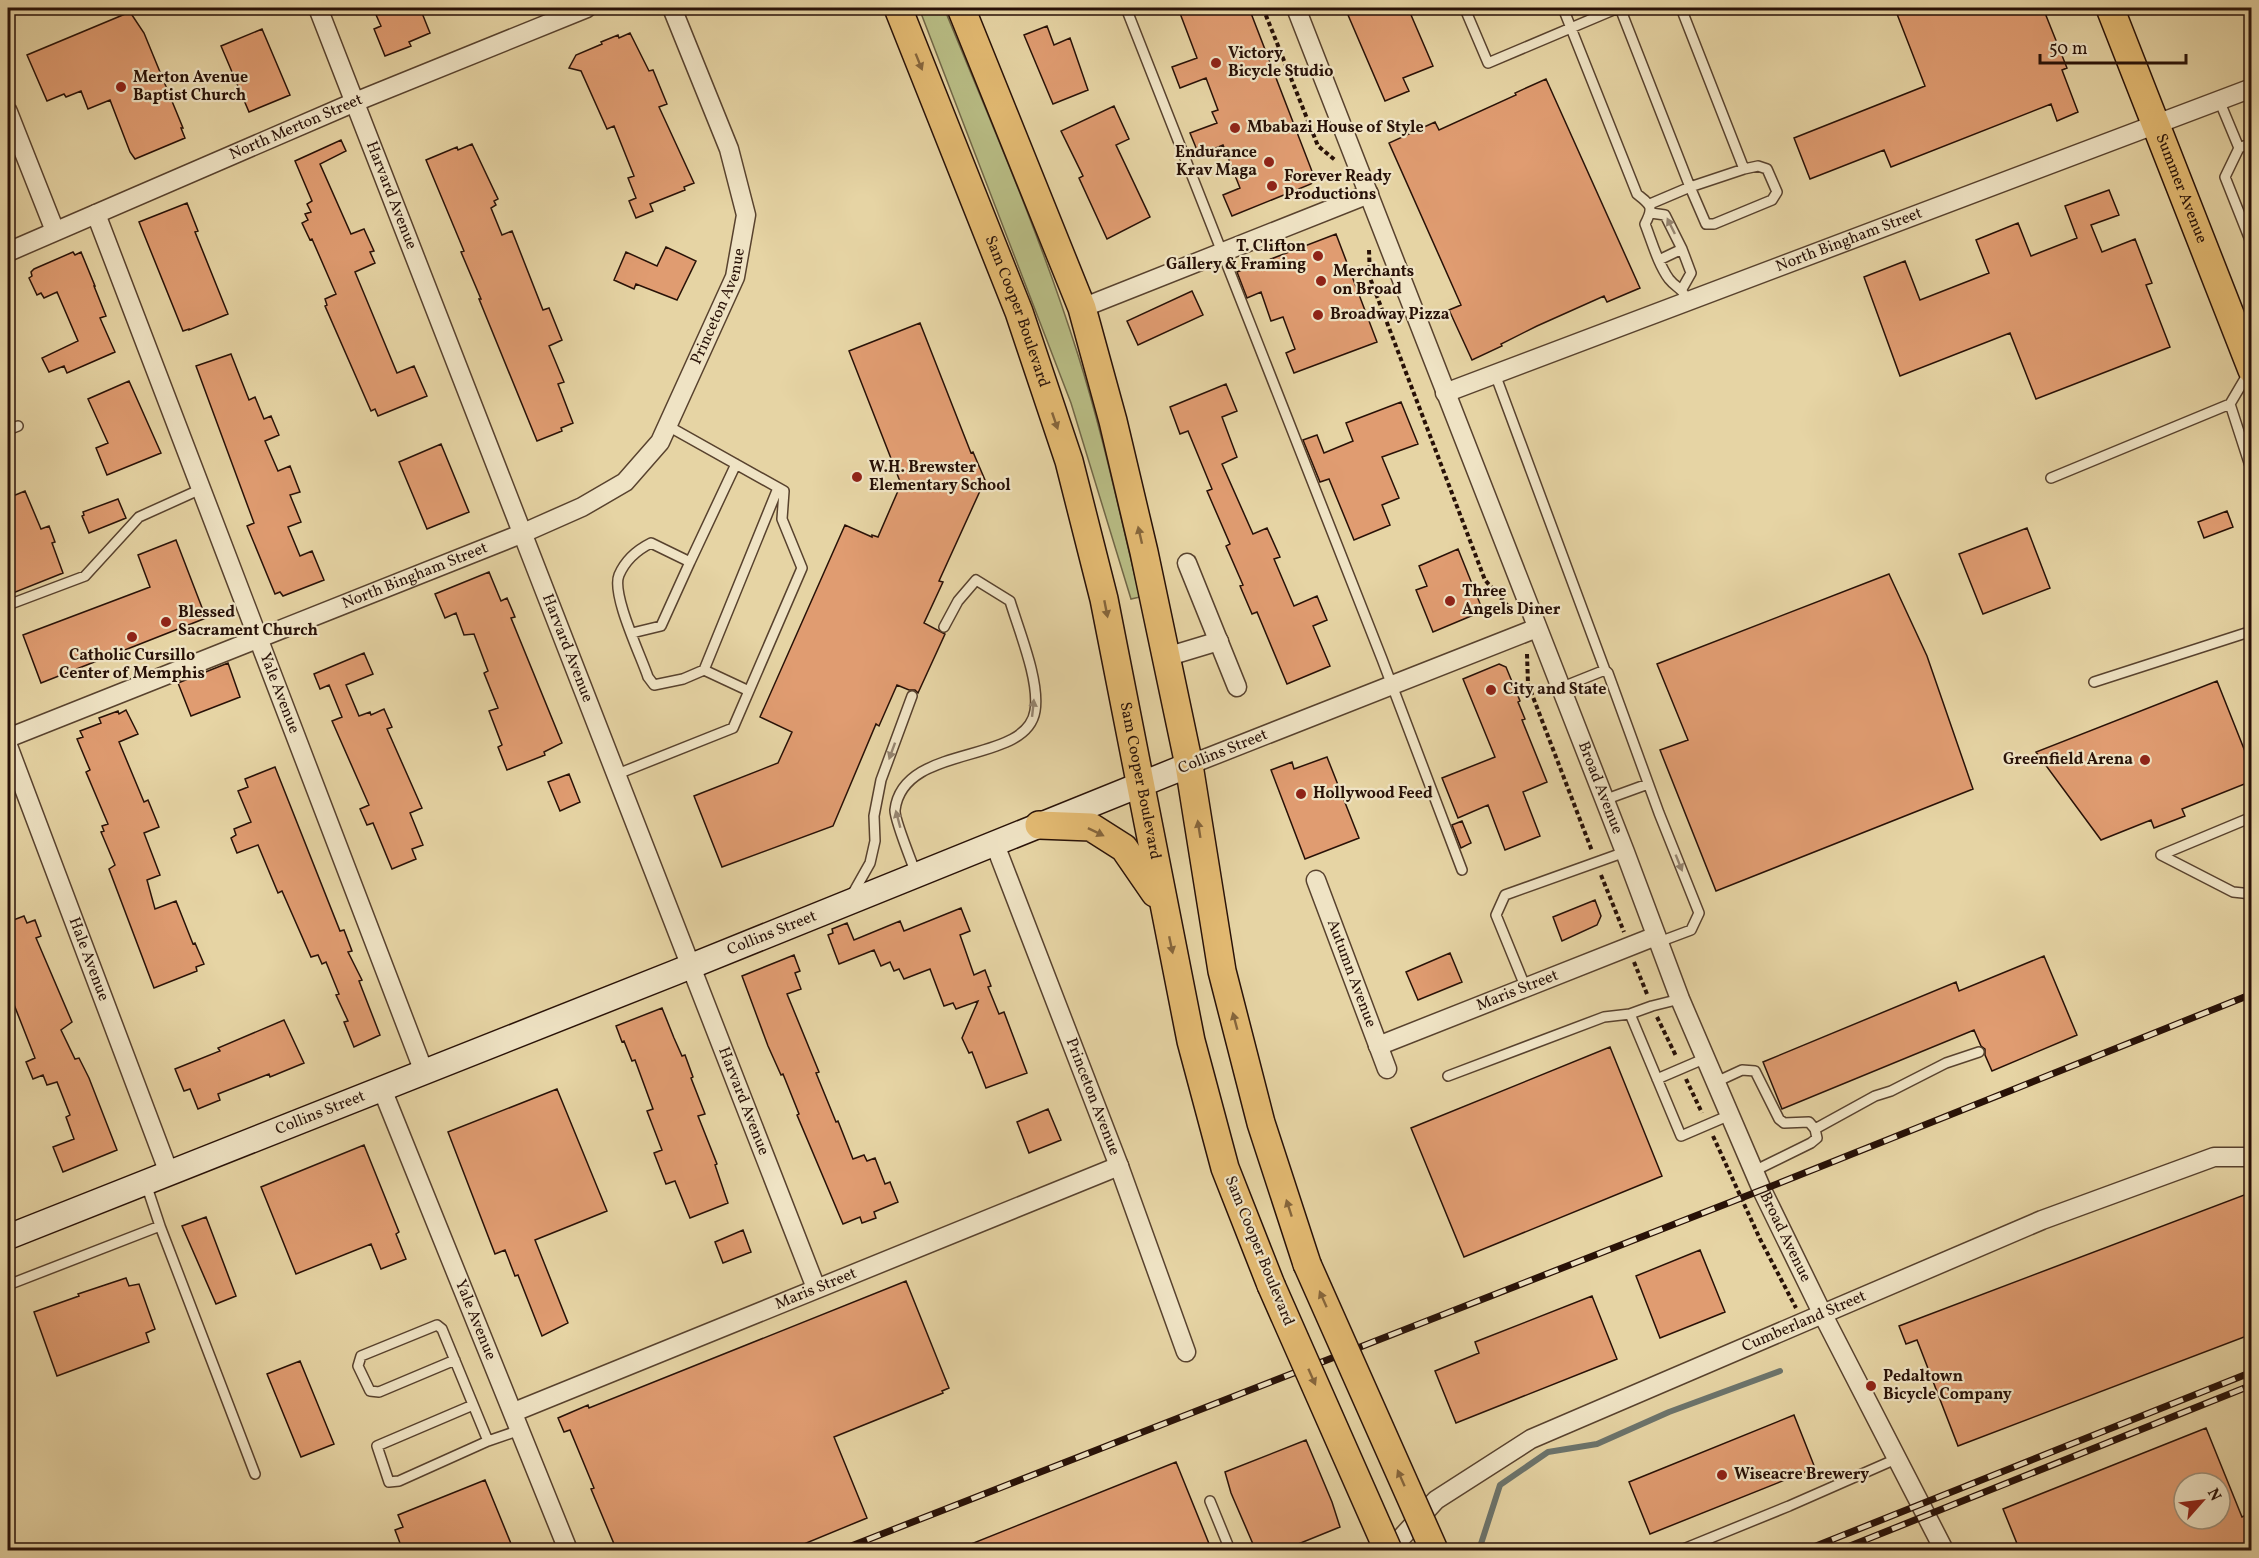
<svg xmlns="http://www.w3.org/2000/svg" width="2259" height="1558" viewBox="0 0 2259 1558" font-family="Vollkorn,serif">
	<rect width="100%" height="100%" fill="#e6d4a4"/>
	<filter id="stains"><feTurbulence type="fractalNoise" baseFrequency=".00333" numOctaves="4"/><feColorMatrix values="0 0 0 0 .2 0 0 0 0 .09 0 0 0 0 .02 0 0 0 .5 -.17"/></filter>
	<radialGradient id="worn" r=".72"><stop offset=".6" stop-color="#630" stop-opacity="0"/><stop offset="1" stop-color="#630" stop-opacity=".3"/></radialGradient>
	<path fill="#b8bc84" stroke="#706646" stroke-width="1.5" d="M919,8H944C991,122 1041,237 1078,355C1103,434 1120,516 1140,597L1131,599L1071,403Z"/>
	<g fill="none" stroke-linecap="round" stroke-linejoin="round">
		<path stroke="#6c746c" stroke-width="6" d="M1479,1550L1500,1485L1548,1452L1597,1444L1669,1412L1780,1371"/>
	</g>
	<path fill="#e09c71" stroke="#281107" stroke-width="1.5" fill-rule="evenodd" d="M373,8H420L430,33L409,42L411,46L385,56L374,29L381,26Z
		M1178,8H1249L1315,179L1311,184L1232,216L1223,195L1240,188L1223,145L1199,155L1190,133L1217,123L1212,112L1218,110L1206,78L1180,88L1172,67L1197,58Z
		M1345,8H1408L1433,66L1403,78L1409,91L1385,101Z
		M1912,8H2043L2067,68L2062,70L2078,112L2057,121L2051,104L1891,167L1884,150L1810,179L1794,138L1925,86L1897,14Z
		M130,12L144,33L183,128H181L185,138L135,159L130,152L110,100L88,109L81,91L66,97L64,94L47,101L27,55Z
		M1047,26L1054,45L1070,38L1088,90L1053,104L1024,35Z
		M262,29L290,95L249,112L221,46Z
		M630,33L649,71L653,70L667,104L659,107L694,183L684,187L685,190L650,204L653,211L636,218L629,201L636,198L628,178L634,176L614,126L607,129L581,71L569,68L576,55L602,44L601,42L618,35L619,38Z
		M1546,79L1640,288L1607,302L1604,296L1537,326L1501,344L1502,346L1472,360L1449,310L1461,305L1389,143L1435,122L1439,130L1516,95L1515,93Z
		M1114,106L1129,139L1116,145L1150,217L1107,239L1079,178L1083,176L1061,131Z
		M341,140L346,151L320,164L351,234L364,229L374,251L370,252L375,263L355,272L397,373L414,366L427,396L378,416L375,409L371,411L325,306L327,305L325,299L336,294L312,239L310,240L302,223L308,220L305,214L311,212L307,204L312,201L295,161Z
		M472,144L498,199L494,201L496,205L491,208L502,235L512,231L543,310L549,308L562,340L549,346L564,382L558,384L573,423L561,428L562,431L537,441L479,299H481L461,252L464,251L426,160L457,147L458,150Z
		M2109,190L2119,215L2091,225L2102,252L2135,239L2152,283L2146,285L2170,347L2036,399L2010,333L1900,376L1864,277L1905,261L1920,300L1989,273L1976,240L2018,223L2031,256L2077,238L2065,206Z
		M187,203L198,231L195,232L228,314L189,330V329L183,331L139,222Z
		M1336,234L1377,342L1294,373L1286,353L1295,349L1283,317L1271,321L1261,292L1247,298L1237,272Z
		M666,247L696,261L677,300L636,284L634,289L614,280L626,252L657,266Z
		M73,252L75,255L81,252L95,286H94L106,316L100,318L115,352L67,373L64,366L49,372L42,358L78,341L57,292L44,298L41,293L37,295L29,278L32,276L31,272L34,269Z
		M1192,291L1203,315L1138,345L1127,321Z
		M920,323L971,453L973,452L985,480L939,581L943,582L924,623L945,634L918,693L915,690H909L897,685L879,726L876,724L833,826L722,867L694,796L778,763L792,732L760,717L845,525L872,537V535L878,537L901,484L849,351Z
		M231,354L249,400L255,397L264,419L271,416L279,435L265,441L278,471L290,466L300,492L290,495L301,522L288,527L300,556L312,551L324,580L283,596L280,592L275,594L247,526L254,523L196,366Z
		M129,381L161,453L107,475L96,448L108,443L88,399Z
		M1226,384L1237,411L1222,417L1237,457L1222,464L1253,534L1267,528L1280,557L1274,559L1294,606L1317,596L1327,620L1313,626L1330,666L1287,684L1257,612L1252,614L1240,586L1243,585L1226,546L1230,544L1207,491L1212,489L1188,431L1180,434L1170,407Z
		M1401,402L1418,444L1382,457L1399,498L1382,505L1390,525L1354,540L1329,479L1320,482L1303,440L1317,435L1324,453L1353,441L1346,423Z
		M441,444L469,512L427,529L399,462Z
		M25,491L41,529L49,526L55,542L52,543L63,573L8,595V498Z
		M118,499L126,518L89,533L82,516L84,515L83,512Z
		M2227,511L2233,527L2204,538L2198,522Z
		M2027,528L2050,588L1983,614L1959,554Z
		M176,540L206,618L41,683L23,635L150,587L138,555Z
		M1458,549L1483,611L1433,632L1416,590L1427,586L1419,566Z
		M489,572L501,601L507,598L515,617L511,618L562,743L544,752L545,755L507,770L498,747L502,745L489,711L498,708L484,673L488,671L474,634L464,635L456,613L445,618L435,594Z
		M1889,574L1927,656L1973,789L1716,891L1660,750L1688,740L1657,664Z
		M364,653L373,674L346,685L359,716L370,712L371,715L384,709L392,727L387,729L422,808L410,813L423,845L412,849L416,859L392,869L373,823L367,825L360,809L369,805L332,721L342,717L329,685L320,689L314,674Z
		M228,663L240,697L191,716L178,683Z
		M1499,664L1506,667L1520,701L1518,702L1525,719L1522,720L1547,782L1523,792L1540,836L1505,850L1488,805L1458,818L1442,778L1495,757L1463,679Z
		M2217,681L2252,769V781L2182,809L2185,816L2154,828L2151,820L2101,840L2036,752Z
		M126,710L138,734L119,742L144,802L148,800L159,827L144,833L160,875L147,880L155,909L176,901L193,944L195,943L204,964L196,967L197,971L154,988L109,869L115,865L101,832L104,831L102,826L108,824L86,772L90,770L77,739L83,737L80,731L101,723L99,718L118,711L119,714Z
		M1327,757L1359,838L1305,859L1271,770L1292,762L1294,769Z
		M275,767L340,931L344,930L352,951L348,952L362,980L359,981L380,1035L354,1047L344,1022L348,1021L336,995L339,994L326,962L322,964L318,955L311,957L282,891L278,893L258,845L237,853L231,838L236,835L234,829L251,822L238,791L248,787L245,779Z
		M569,774L580,802L560,811L548,782Z
		M1462,821L1471,843L1461,848L1452,825Z
		M1595,900L1601,916L1597,925L1562,941L1553,917Z
		M961,908L970,931L960,935L974,975L985,970L991,986L988,987L999,1014L1004,1012L1027,1073L986,1088L972,1052L969,1053L962,1038L978,1001L956,1009L953,1003L944,1006L930,969L904,979L899,969L894,971L890,962L881,966L874,950L839,964L828,935L833,933L832,929L847,923L854,940L900,921L904,931Z
		M24,916L27,923L35,920L41,936L36,938L72,1022L61,1030L75,1059L79,1058L89,1078L117,1150L63,1172L53,1147L74,1139L66,1117L70,1115L57,1082L47,1085L43,1075L33,1079L26,1062L35,1058L11,997L8,999V922Z
		M1450,953L1462,982L1418,1000L1406,972Z
		M794,955L800,971L795,973L801,989L787,994L819,1072L816,1073L836,1122L838,1121L853,1159L864,1155L867,1161L875,1158L885,1184L890,1182L898,1202L874,1212L876,1218L862,1223L860,1217L843,1224L797,1115L799,1114L783,1074L781,1075L768,1046L742,976Z
		M2044,956L2077,1035L1992,1071L1985,1055V1049L1981,1046L1974,1030L1782,1109L1763,1062L1956,982L1959,991Z
		M662,1008L674,1038L682,1056L685,1055L693,1077L691,1078L705,1114L698,1116L717,1164L715,1165L728,1203L690,1218L675,1181L666,1184L654,1153L662,1150L647,1111L653,1109L635,1060L632,1061L624,1041L622,1042L616,1026Z
		M284,1020L304,1063L270,1077L269,1074L218,1094L220,1100L198,1109L190,1089L184,1091L175,1069L220,1051L218,1048Z
		M1610,1047L1662,1176L1464,1257L1411,1128Z
		M557,1089L607,1211L535,1240L568,1323L542,1336L518,1275L515,1276L505,1250L495,1254L448,1132Z
		M1048,1109L1061,1140L1029,1153L1017,1122Z
		M364,1145L399,1232L396,1234L406,1259L381,1269L371,1244L296,1274L261,1187Z
		M2252,1192V1334L1958,1446L1917,1340L1906,1344L1899,1326Z
		M206,1217L236,1296L216,1304L182,1226Z
		M743,1230L751,1252L723,1263L715,1242Z
		M1700,1250L1725,1312L1660,1338L1636,1276Z
		M126,1278L129,1286L139,1284L155,1329L146,1333L149,1342L57,1376L34,1312L79,1296L78,1294Z
		M906,1281L949,1388L942,1391L943,1393L834,1437L867,1518L787,1551H617L591,1489L594,1488L570,1430L564,1432L558,1418L588,1405L589,1408Z
		M1592,1296L1617,1359L1456,1423L1435,1371L1479,1353L1475,1342Z
		M300,1361L334,1444L301,1457L267,1374Z
		M1794,1415L1815,1468L1650,1534L1629,1482Z
		M2206,1428L2242,1517L2252,1512V1551H2136L2134,1546L2122,1551H2020L2003,1509ZM2184,1483H2220V1519H2184Z
		M1306,1440L1332,1502L1340,1527L1281,1551H1256L1231,1493L1225,1472Z
		M1176,1462L1212,1551H956V1550Z
		M485,1480L514,1551H403L395,1530L403,1527L398,1515Z"/>
	<g fill="none" stroke-linecap="round" stroke-linejoin="round">
		<defs>
			<path id="lane" d="M1126,8L1382,659L1462,870
				M1468,8L1465,9L1488,63L1618,8
				M1563,8L1637,194C1651,205 1654,207 1645,224C1652,242 1658,264 1669,279C1677,289 1681,286 1688,301
				M1620,8L1690,187L1744,169
				M2219,100L2239,148L2252,143
				M2239,148L2225,177L2252,245
				M1650,204L1690,187L1706,224H1714L1772,200L1777,192L1767,169L1758,166L1744,169L1681,8
				M1651,213L1665,215L1682,249L1691,273L1682,289
				M1659,260L1682,249
				M2250,370L2230,404L2252,472
				M1495,374L1605,670
				M8,430L18,426
				M736,464L690,562L651,543C637,550 625,561 619,575C611,594 641,656 648,677L654,685L683,679L704,670L749,691
				M2051,478L2230,404
				M8,605L85,576L139,517L201,489
				M632,633L661,626L690,562
				M704,670L778,488
				M2094,682L2252,631
				M1560,688L1605,670L1608,673L1659,813L1699,913L1691,930L1659,942
				M615,775L733,728L802,568L782,519L784,491L668,426
				M1604,800L1648,784
				M2252,817L2161,855L2233,892L2252,894
				M916,874C912,862 894,819 895,810C903,742 1026,766 1035,711C1040,681 1019,631 1010,601L976,580L958,601L944,627
				M852,895L870,863L875,841L874,816L881,780L912,696
				M1525,986L1496,915L1505,895L1625,852
				M1680,999L1652,1006L1630,1014L1681,1136L1730,1115
				M1448,1076L1604,1017L1630,1014
				M1657,1079L1706,1058
				M1716,1082L1742,1070L1755,1071L1779,1119L1784,1123L1809,1122L1815,1129L1817,1138L1811,1143L1754,1171
				M1815,1129L1875,1096L1891,1091L1946,1063L1979,1052
				M160,1226L255,1474
				M8,1285L160,1226L146,1184
				M455,1360L379,1392L370,1391L358,1366L361,1356L437,1325L442,1329L488,1441L520,1430
				M473,1405L377,1446L389,1482L399,1481L488,1441
				M1210,1501L1230,1550
				M1681,1550L1789,1506L1896,1459"/>
			<g id="street">
				<path id="s1" d="M318,8L816,1288"/>
				<path id="s2" d="M1296,8L1625,852L1680,999L1762,1190L1823,1315L1944,1550"/>
				<path d="M8,112L55,231"/>
				<path id="s3" d="M96,214L424,1072"/>
				<path id="s4" d="M8,252L355,102L587,8"/>
				<path d="M1082,308L1369,194"/>
				<path id="s5" d="M1445,393L2252,88"/>
				<path d="M1187,563L1237,687"/>
				<path d="M1166,657L1219,641"/>
				<path id="s6" d="M8,738L521,534L582,507L625,482L660,442L735,277L746,215L729,149L672,8"/>
				<path id="s7" d="M8,746L169,1173"/>
				<path d="M1189,765L1537,628"/>
				<path id="s8" d="M994,842L1119,1166L1186,1352"/>
				<path id="s9" d="M1316,880L1387,1069"/>
				<path id="s10" d="M1378,1046L1656,936"/>
				<path id="s11" d="M382,1089L568,1550"/>
				<path id="s12" d="M514,1412L1119,1166"/>
				<path id="s13" d="M1390,1550L1436,1500L1531,1439L2042,1220L2214,1157H2252"/>
			</g>
			<g id="secondary">
				<path id="s14" d="M8,1237L674,973L1189,765"/>
			</g>
			<g id="primary">
				<path id="s15" d="M898,8L1019,312L1069,461L1104,599L1191,1041L1225,1168L1271,1285"/>
				<path d="M961,8L1082,308L1113,421L1144,552L1189,765L1222,971L1261,1123L1307,1264"/>
				<path id="s16" d="M2110,8L2252,370"/>
				<path d="M1039,825L1091,827L1124,848L1155,893"/>
			</g>
		</defs>
		<use href="#lane" stroke="#58422e" stroke-width="12"/>
		<use href="#street" stroke="#58422e" stroke-width="21"/>
		<use href="#secondary" stroke="#281107" stroke-width="27"/>
		<use href="#primary" stroke="#281107" stroke-width="30"/>
		<path stroke="#281107" stroke-width="4" stroke-dasharray="4.5 3" stroke-linecap="butt" d="M1263,8L1318,146L1335,160
			M1369,250L1370,278L1485,580L1508,606
			M1527,654L1528,684L1592,851
			M1601,875L1624,932
			M1634,962L1647,994
			M1657,1017L1676,1056
			M1686,1079L1702,1113
			M1713,1136L1760,1239L1796,1308"/>
		<use href="#lane" stroke="#efe3c4" stroke-width="9"/>
		<use href="#street" stroke="#efe3c4" stroke-width="18"/>
		<use href="#secondary" stroke="#efe3c4" stroke-width="24"/>
		<use href="#primary" stroke="#e3ba72" stroke-width="27"/>
		<defs>
			<path id="rail" d="M841,1550L1777,1184L2252,994
				M1806,1550L2252,1372
				M1840,1550L2252,1385"/>
		</defs>
		<use href="#rail" stroke="#281107" stroke-width="7"/>
		<use href="#rail" stroke="#efe3c4" stroke-width="4.5" stroke-dasharray="14" stroke-linecap="butt"/>
		<defs>
			<path id="primary-bridge" d="M1307,1264L1434,1550
				M1271,1285L1388,1550"/>
		</defs>
		<use href="#primary-bridge" stroke="#281107" stroke-width="30" stroke-linecap="butt"/>
		<use href="#primary-bridge" stroke="#e3ba72" stroke-width="27"/>
	</g>
	<defs><path id="oneway-solid" d="M-6-.8H1V-3.2L6.5 0L1 3.2V.8H-6Z" transform="scale(1.5)"/></defs>
	<g fill="#86663c">
		<use href="#oneway-solid" transform="translate(919 62) rotate(68)"/>
		<use href="#oneway-solid" transform="translate(1055 421) rotate(71)"/>
		<use href="#oneway-solid" transform="translate(1140 535) rotate(-103)"/>
		<use href="#oneway-solid" transform="translate(1106 609) rotate(79)"/>
		<use href="#oneway-solid" transform="translate(1199 829) rotate(-99)"/>
		<use href="#oneway-solid" transform="translate(1096 832) rotate(26)"/>
		<use href="#oneway-solid" transform="translate(1171 945) rotate(78)"/>
		<use href="#oneway-solid" transform="translate(1235 1021) rotate(-105)"/>
		<use href="#oneway-solid" transform="translate(1289 1208) rotate(-108)"/>
		<use href="#oneway-solid" transform="translate(1323 1299) rotate(-114)"/>
		<use href="#oneway-solid" transform="translate(1312 1377) rotate(66)"/>
		<use href="#oneway-solid" transform="translate(1401 1478) rotate(-114)"/>
	</g>
	<g fill="#95846f">
		<use href="#oneway-solid" transform="translate(1671 226) rotate(-116)"/>
		<use href="#oneway-solid" transform="translate(1033 708) rotate(-84)"/>
		<use href="#oneway-solid" transform="translate(892 751) rotate(110)"/>
		<use href="#oneway-solid" transform="translate(898 819) rotate(-105)"/>
		<use href="#oneway-solid" transform="translate(1679 863) rotate(68)"/>
	</g>
	<g fill="#8f2418" stroke="#efe3c4" stroke-width="2">
		<circle cx="1216" cy="63" r="6"/>
		<circle cx="121" cy="87" r="6"/>
		<circle cx="1235" cy="128" r="6"/>
		<circle cx="1269" cy="162" r="6"/>
		<circle cx="1272" cy="186" r="6"/>
		<circle cx="1318" cy="256" r="6"/>
		<circle cx="1321" cy="281" r="6"/>
		<circle cx="1318" cy="315" r="6"/>
		<circle cx="857" cy="477" r="6"/>
		<circle cx="1450" cy="601" r="6"/>
		<circle cx="166" cy="622" r="6"/>
		<circle cx="132" cy="637" r="6"/>
		<circle cx="1491" cy="690" r="6"/>
		<circle cx="2145" cy="760" r="6"/>
		<circle cx="1301" cy="794" r="6"/>
		<circle cx="1871" cy="1386" r="6"/>
		<circle cx="1722" cy="1475" r="6"/>
	</g>
	<g text-anchor="middle" dominant-baseline="central" stroke-width="4.5" stroke-linejoin="round" paint-order="stroke">
		<g font-size="16" font-weight="bold" fill="#281107" stroke="#efe3c4" text-anchor="start">
			<text x="1228" y="54">Victory<tspan x="1228" dy="18">Bicycle Studio</tspan></text>
			<text x="133" y="78">Merton Avenue<tspan x="133" dy="18">Baptist Church</tspan></text>
			<text x="1247" y="128">Mbabazi House of Style</text>
			<text x="1257" y="153" text-anchor="end">Endurance<tspan x="1257" dy="18">Krav Maga</tspan></text>
			<text x="1284" y="177">Forever Ready<tspan x="1284" dy="18">Productions</tspan></text>
			<text x="1306" y="247" text-anchor="end">T. Clifton<tspan x="1306" dy="18">Gallery &amp; Framing</tspan></text>
			<text x="1333" y="272">Merchants<tspan x="1333" dy="18">on Broad</tspan></text>
			<text x="1330" y="315">Broadway Pizza</text>
			<text x="869" y="468">W.H. Brewster<tspan x="869" dy="18">Elementary School</tspan></text>
			<text x="1462" y="592">Three<tspan x="1462" dy="18">Angels Diner</tspan></text>
			<text x="178" y="613">Blessed<tspan x="178" dy="18">Sacrament Church</tspan></text>
			<text x="132" y="656" text-anchor="middle">Catholic Cursillo<tspan x="132" dy="18">Center of Memphis</tspan></text>
			<text x="1503" y="690">City and State</text>
			<text x="2133" y="760" text-anchor="end">Greenfield Arena</text>
			<text x="1313" y="794">Hollywood Feed</text>
			<text x="1883" y="1377">Pedaltown<tspan x="1883" dy="18">Bicycle Company</tspan></text>
			<text x="1734" y="1475">Wiseacre Brewery</text>
		</g>
		<g font-size="16" fill="#281107" stroke="#efe3c4">
			<text stroke="none"><textPath href="#s4" startOffset="314">North Merton Street</textPath></text>
			<text stroke="none"><textPath href="#s16" startOffset="194">Summer Avenue</textPath></text>
			<text stroke="none"><textPath href="#s1" startOffset="201">Harvard Avenue</textPath></text>
			<text stroke="none"><textPath href="#s5" startOffset="432">North Bingham Street</textPath></text>
			<text stroke="none"><textPath href="#s6" startOffset="870">Princeton Avenue</textPath></text>
			<text stroke="none"><textPath href="#s15" startOffset="326">Sam Cooper Boulevard</textPath></text>
			<text stroke="none"><textPath href="#s6" startOffset="438">North Bingham Street</textPath></text>
			<text stroke="none"><textPath href="#s1" startOffset="687">Harvard Avenue</textPath></text>
			<text stroke="none"><textPath href="#s3" startOffset="513">Yale Avenue</textPath></text>
			<text transform="translate(1223 752) rotate(-22)">Collins Street</text>
			<text stroke="none"><textPath href="#s15" startOffset="812">Sam Cooper Boulevard</textPath></text>
			<text stroke="none"><textPath href="#s2" startOffset="837">Broad Avenue</textPath></text>
			<text stroke="none"><textPath href="#s14" startOffset="822">Collins Street</textPath></text>
			<text stroke="none"><textPath href="#s7" startOffset="228">Hale Avenue</textPath></text>
			<text stroke="none"><textPath href="#s9" startOffset="100">Autumn Avenue</textPath></text>
			<text stroke="none"><textPath href="#s10" startOffset="150">Maris Street</textPath></text>
			<text stroke="none"><textPath href="#s8" startOffset="273">Princeton Avenue</textPath></text>
			<text stroke="none"><textPath href="#s1" startOffset="1173">Harvard Avenue</textPath></text>
			<text stroke="none"><textPath href="#s14" startOffset="336">Collins Street</textPath></text>
			<text stroke="none"><textPath href="#s2" startOffset="1323">Broad Avenue</textPath></text>
			<text transform="translate(1259 1251) rotate(68)">Sam Cooper Boulevard</text>
			<text stroke="none"><textPath href="#s12" startOffset="326">Maris Street</textPath></text>
			<text stroke="none"><textPath href="#s11" startOffset="249">Yale Avenue</textPath></text>
			<text stroke="none"><textPath href="#s13" startOffset="478">Cumberland Street</textPath></text>
		</g>
	</g>
	<rect width="2259" height="1558" fill="none" stroke="#e6d4a4" stroke-width="30"/>
	<rect x="9" y="9" width="2241" height="1540" fill="none" stroke="#281107" stroke-width="3"/>
	<rect x="15" y="15" width="2229" height="1528" fill="none" stroke="#281107" stroke-width="1.5"/>
	<g transform="translate(2202 1501) rotate(62)"><circle r="28" fill="#efe3c4" stroke="#9f8f78" stroke-width="1.5"/>
	<path d="M0-4.5L10 22L0 15L-10 22Z" fill="#8f2418"/>
	<text y="-9" font-size="16" font-weight="bold" text-anchor="middle" fill="#281107">N</text>
	</g>
	<path d="M2040 54v9h146v-9" fill="none" stroke="#281107" stroke-width="3"/>
	<text x="2049" y="54" font-size="18" fill="#281107" stroke="#efe3c4" stroke-width="4.5" paint-order="stroke">50 m</text>
	<rect width="100%" height="100%" filter="url(#stains)"/>
	<rect width="100%" height="100%" fill="url(#worn)"/>
</svg>
